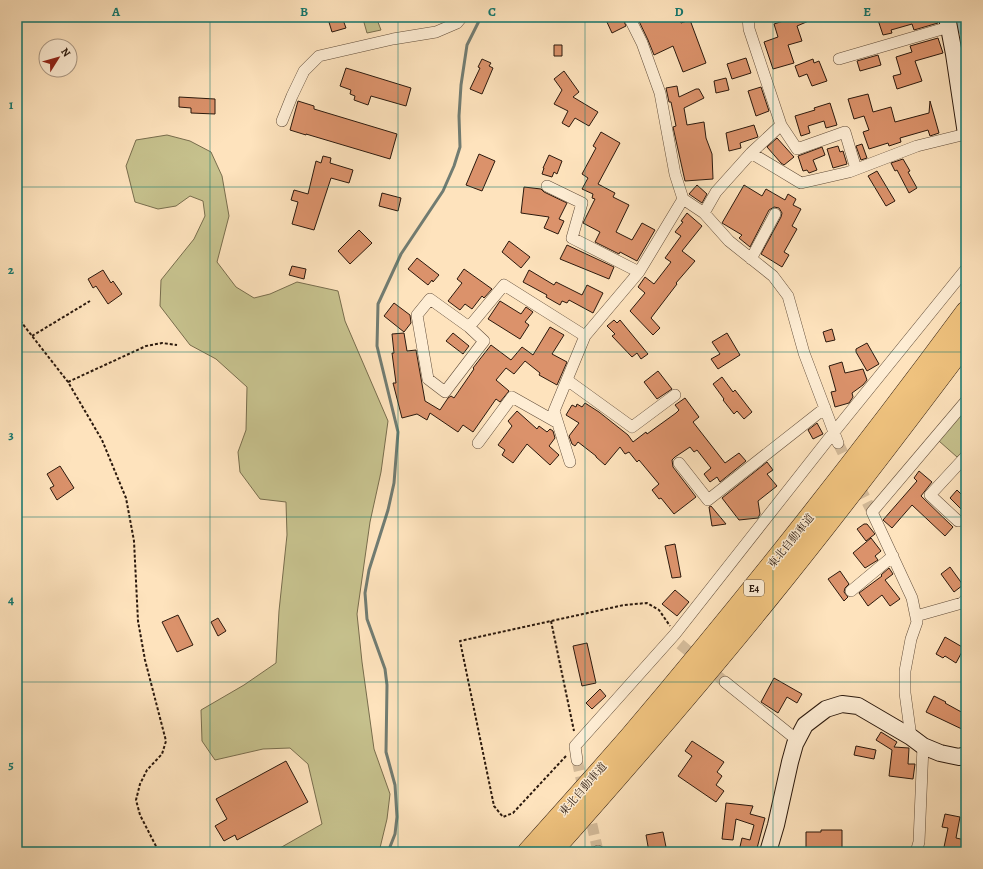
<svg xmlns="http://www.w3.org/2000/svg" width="983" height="869" viewBox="0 0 983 869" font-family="Alegreya,'Noto Serif JP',serif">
	<rect width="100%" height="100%" fill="#fee3bd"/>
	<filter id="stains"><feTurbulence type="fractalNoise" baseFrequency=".005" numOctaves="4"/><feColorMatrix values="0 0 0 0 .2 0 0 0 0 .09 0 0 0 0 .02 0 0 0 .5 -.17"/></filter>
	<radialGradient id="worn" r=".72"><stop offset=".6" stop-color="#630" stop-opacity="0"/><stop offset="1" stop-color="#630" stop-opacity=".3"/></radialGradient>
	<path fill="#c6c18d" stroke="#786d4d" d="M363,17H376L381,30L367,33L363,19Z
		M167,135L190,141L211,152L222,176L229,216L217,262L236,287L254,298L270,294L297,282L338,291L345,321L388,421L381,472L370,522L357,614L362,662L374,749L390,794L387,819L379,852H273L322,824L308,764L290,748L263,749L215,760L202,741L201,710L244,685L276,663L279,611L287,535L286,502L260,499L240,472L238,452L246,430L247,387L216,359L190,345L160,306L161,280L194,239L205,216L203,201L190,196L176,206L158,209L135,202L126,166L136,140Z
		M964,409L966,411V450L957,457L939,441Z"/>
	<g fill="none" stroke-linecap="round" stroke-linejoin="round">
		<path stroke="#717c72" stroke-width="3" d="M388,852L395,834L397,817L395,785L386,752L387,685L385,669L367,619L365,593L369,570L388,510L394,483L398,432L377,346L378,304L401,254L443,191L454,166L460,147L459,116L461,85L467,45L481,17"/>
		<path stroke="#a0beb5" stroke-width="19" d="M963,17L966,27"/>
	</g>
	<path fill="#db926b" stroke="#2b190d" d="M333,17H342L346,28L332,32L328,19Z
		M612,17H622L626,26L612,33L606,20Z
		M637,17H679L681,23L690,20L706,63L683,72L673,46L654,55L648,40Z
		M796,17H818L797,26L802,41L788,45L794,63L773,69L764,42L778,37L774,24Z
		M888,17V19L896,17H938V23L914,30L912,24L891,30L892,33L883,35L878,20Z
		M938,38L943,53L915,61L922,81L897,89L893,76L901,74L896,57L912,52L910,46Z
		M554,45H562V56H554Z
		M878,55L881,65L860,71L857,61Z
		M746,58L751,73L732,79L727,64Z
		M482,59L491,63L489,66L493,68L482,94L470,89L480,68L478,67Z
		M813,59L814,63L819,61L827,81L812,86L807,74L799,77L795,66Z
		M346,68L411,88L406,106L371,96L368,105L354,100L355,96L350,94L351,90L340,86Z
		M564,71L579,92L573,97L598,112L589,126L575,118L569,127L562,123L568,111L554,104L562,90L554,79Z
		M726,78L729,90L716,93L714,81Z
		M677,86L679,97L696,89H699L704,98L684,108L687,125L704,122L706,138L712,154L713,179L685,181L673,127L676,126L671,102H669L666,88Z
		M761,87L769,111L756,116L748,91Z
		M868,94L873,112L891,107L895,122L929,113L930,101L939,133L930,136L928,130L900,138L901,142L889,146L888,143L869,149L863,132L869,130L864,116L854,119L848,99Z
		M179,97L215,99V114L191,113V108L179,107Z
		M298,101L314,106V109L397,134L390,159L306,134V135L290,130Z
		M830,103L837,125L826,128L824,121L808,126L810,133L801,136L795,116L815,110L814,108Z
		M754,125L758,137L740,143L741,148L729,151L726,133Z
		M601,132L620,143L598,184L615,193L613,197L629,205L616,232L632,240L642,223L655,230L637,261L620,252L619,254L595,242L600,232L583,223L595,199L592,198L593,194L582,189L588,178L582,174L596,148L593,146Z
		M777,138L794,157L784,165L781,163L767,147Z
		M862,144L867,158L861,160L856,146Z
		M838,146L840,152L843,151L847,164L833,168L827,149Z
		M822,147L825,155L813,160L817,170L809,173L807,170L803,171L798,156Z
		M479,154L495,161L482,191L466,185Z
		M549,155L562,161L557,174L554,172L552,177L542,174L544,168H543Z
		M323,156L331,158L330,163L353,170L349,183L331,178L314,230L292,224L298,202L291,200L294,190L308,194L316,161L321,163Z
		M903,159L910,171L908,172L917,188L909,193L897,170L895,171L891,163Z
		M877,171L895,201L886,206L868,176Z
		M697,185L707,194L702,203L689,194Z
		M744,185L762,196L766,189L785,200L788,194L796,199L793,205L801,209L792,226L797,229L784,252L789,255L782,267L761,254L781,217L782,213L779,208L774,207L769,210L750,247L739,238L742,235L722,223Z
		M524,187L541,189L544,192L567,203L559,219L564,221L558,234L544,228L549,217L521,213Z
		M382,193L401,198L398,211L379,206Z
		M687,213L702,226L682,251L695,261L676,283L677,284L651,318L660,328L653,335L630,311L645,293L638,287L645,277L654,284L671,262L665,258L681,236L675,232L683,222L681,221Z
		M359,230L372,243L350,264L338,251Z
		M509,241L530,257L521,268L502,252Z
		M567,245L614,267L609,279L560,259Z
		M417,258L439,275L433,282L432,280L428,285L408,269Z
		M292,266L306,269L304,279L289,275Z
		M464,269L492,289L484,298L482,296L472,309L465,304L460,310L448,301L462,283L457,279Z
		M103,270L111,283L113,281L122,294L108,304L96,286L93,288L88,279Z
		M529,270L554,285L556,282L582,295L587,285L603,293L593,313L569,300L567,303L562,301L560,305L546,297L547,295L523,282Z
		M500,301L521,314L526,307L533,312L525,322L529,325L520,339L488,319Z
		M394,303L410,315L411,323L404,332L384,316Z
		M614,320L617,323L620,320L648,354L641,359L637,353L632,357L612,336L615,334L607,326Z
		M550,327L564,335L552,354L567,362L557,385L539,375L540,373L525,361L514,374L506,368L496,380L509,391L500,402L496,399L473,432L463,425L458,432L430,413L427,420L417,414L402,418L393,383H396L392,353H394L392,334L404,333L407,351L416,350L425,401L440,410L448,398L451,396L454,398L474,369L473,368L491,345L511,360L522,347L533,355Z
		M832,329L835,340L826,342L823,332Z
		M453,333L469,346L463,354L446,341Z
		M727,333L740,355L718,369L711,359L720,354L712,342Z
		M867,343L879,364L867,371L856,352V349Z
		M842,362L845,373L863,369L867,380L863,385L852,393L853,397L849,403L835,407L831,392L836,391L829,366Z
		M658,371L672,389L657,399L644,382Z
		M722,377L733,392L735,390L752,412L744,419L737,411L734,414L723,400L724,399L713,384Z
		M685,398L699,417L693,422L725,463L739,453L746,461L720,482L717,477L710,482L704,474L711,468L697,450L694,452L690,447L675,457L672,460L673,467L696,497L674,514L661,498L659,499L652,490L659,484L639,460L637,462L629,452L625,454L620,447L605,465L596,457V456L578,442L575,446L572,444L569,436L579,423L566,415L572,405L576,407L577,404L582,407L585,403L599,412L628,435L633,442L646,432L647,434L676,413L679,410L675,405Z
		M517,411L537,429L539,426L547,432L550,429L553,431L555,438L549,446L559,455L550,465L527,444L513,463L502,455L505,450L498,445L512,426L508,421Z
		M817,423L823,434L813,439L808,430Z
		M767,462L773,470L767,474L777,486L758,501L760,514L758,518L739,520L722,498Z
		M60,466L74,488L57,500L50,488L54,486L47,474Z
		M919,471L932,482L921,496L953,527L945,536L912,505L892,528L883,520L917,481L914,478Z
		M957,490L966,499V514L950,498Z
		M711,506L726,524L712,526L709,507Z
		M864,524H867L875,534L866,541L857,529Z
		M871,538L881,551L875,556L878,560L865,568L853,553Z
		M675,544L681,577L672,578L665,546Z
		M950,567L963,585L954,592L941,574Z
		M889,568L893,574L885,580L900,599L890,606L882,595L868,606L859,593L882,576L881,575Z
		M840,571L849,584L845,588L844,592L848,597L844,601L828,579Z
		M675,590L689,602L677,616L662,604Z
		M178,615L193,645L177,652L162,622Z
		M218,618L226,631L218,636L211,622Z
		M945,637L964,648L956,663L945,656L943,658L936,654Z
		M587,643L596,683L582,686L573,646Z
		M774,678L802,694L797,703L787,697L778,713L761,702Z
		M600,689L606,696L592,709L586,703Z
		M934,696L946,702L945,703L965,714L963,717L966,719V731L926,712Z
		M881,732L897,742L894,747L909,748L908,764H915L913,779L889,776L892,750L876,740Z
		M692,741L724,762L717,772L722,776L716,785L724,791L716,802L678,776L692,756L685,751Z
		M856,746L876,750L874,759L854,755Z
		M286,761L308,802L237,840L235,835L224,841L215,826L227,819L216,799Z
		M726,803L753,806L750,814L765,818L756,852L739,851L742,838L750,840L754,825L736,819L733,840L722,839Z
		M945,814L960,817L956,838L965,840L963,852H943L948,828L942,827Z
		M821,830H842V848H806V832H821Z
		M663,832L667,852H649L646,835Z"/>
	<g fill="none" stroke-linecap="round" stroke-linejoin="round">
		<path stroke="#d4bb9a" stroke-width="11" stroke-dasharray="11 5.5" stroke-linecap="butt" d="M838,443L872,512
			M680,644L725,682
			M577,760L584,792
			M588,808L598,851"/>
		<defs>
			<path id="street" d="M629,17L642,43L660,93L675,174L683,199L704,213L729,241L773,276L788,296L804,353L838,443
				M839,59L949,27
				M282,121L292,96L304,71L319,56L393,39L436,32L457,23L462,17
				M781,125L797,149L845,132L856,169
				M751,153L801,183L849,172L917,146L966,134
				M547,186L582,203L572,238L639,272
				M704,213L716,192L751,153L781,125L749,29L748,17
				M751,259L775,214
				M469,327L430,299L417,315L428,379L445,392L484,341L469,327L504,285L585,336
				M567,380L632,427L675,395
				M478,443L512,397L558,423
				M570,462L554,411L585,336L639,272L683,199
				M679,463L708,500L825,408
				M958,521L930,495L966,456
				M851,591L893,556
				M916,616L962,603L966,599
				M725,682L797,740
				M911,737L905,693V671L911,639L917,622L912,598L872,512L966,401
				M577,760L575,746L675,634L834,432L966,269
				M598,851V852
				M916,852L919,842L923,746"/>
			<path id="secondary" d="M947,17L954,54L966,134
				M768,852L776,825L790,762L795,744L805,725L826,709L842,704L858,706L911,737L923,746L940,753L959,757L966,755"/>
			<path id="highway" d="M528,852C562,814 596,776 630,737C747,599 859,457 966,312
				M551,852C624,770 695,688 764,603C833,518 900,430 966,342"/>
		</defs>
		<use href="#street" stroke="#604c39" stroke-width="12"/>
		<use href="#secondary" stroke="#2b190d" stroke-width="18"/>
		<use href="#highway" stroke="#2b190d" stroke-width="22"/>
		<path stroke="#2b190d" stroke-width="2" stroke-dasharray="3 2" stroke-linecap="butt" d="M17,262L21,289L18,318L68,382L102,440L126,498L134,541L138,621L145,660L166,741L162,754L147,770L140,784L136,800L140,815L159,852
			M32,336L90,301
			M68,382L146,346L162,343L177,345
			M551,621L574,731
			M566,756L513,813L503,817L494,806L460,641L624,605L647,603L659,610L670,626"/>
		<use href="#street" stroke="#feedd4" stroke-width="11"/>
		<use href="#secondary" stroke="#feedd4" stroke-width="16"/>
		<use href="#highway" stroke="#efc27e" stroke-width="21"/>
	</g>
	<path fill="none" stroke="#0f766e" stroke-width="1" stroke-opacity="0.55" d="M210,17V852M398,17V852M585,17V852M773,17V852M17,187H966M17,352H966M17,517H966M17,682H966"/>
	<g text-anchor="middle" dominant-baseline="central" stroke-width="3" stroke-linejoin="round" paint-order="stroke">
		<rect fill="#feedd4" stroke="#6a5949" stroke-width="1" x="744" y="580" width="20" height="16" rx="3"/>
		<g font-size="10" font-weight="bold" fill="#2b190d">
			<text x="754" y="588">E4</text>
		</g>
		<g font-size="11" fill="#2b190d" stroke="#feedd4">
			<text transform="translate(791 541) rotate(-51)">東北自動車道</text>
			<text transform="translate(583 789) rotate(-49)">東北自動車道</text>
		</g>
	</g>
	<rect width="983" height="869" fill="none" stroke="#fee3bd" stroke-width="44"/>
	<g transform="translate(58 58) rotate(53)"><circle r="19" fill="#feedd4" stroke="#aa9884"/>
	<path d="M0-3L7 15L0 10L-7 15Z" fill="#8f2418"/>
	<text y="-6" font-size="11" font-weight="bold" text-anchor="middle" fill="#2b190d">N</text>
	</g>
	<rect x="22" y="22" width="939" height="825" fill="none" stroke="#0f766e" stroke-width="1.5"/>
	<g font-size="13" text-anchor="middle" font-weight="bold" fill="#0f766e">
		<text x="116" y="16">A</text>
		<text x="304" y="16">B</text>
		<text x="492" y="16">C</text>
		<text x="679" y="16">D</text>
		<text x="867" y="16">E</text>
		<text x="11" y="109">1</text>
		<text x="11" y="274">2</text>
		<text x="11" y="439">3</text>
		<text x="11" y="604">4</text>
		<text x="11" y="769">5</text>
	</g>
	<rect width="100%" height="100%" filter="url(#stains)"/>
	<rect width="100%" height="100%" fill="url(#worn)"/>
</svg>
